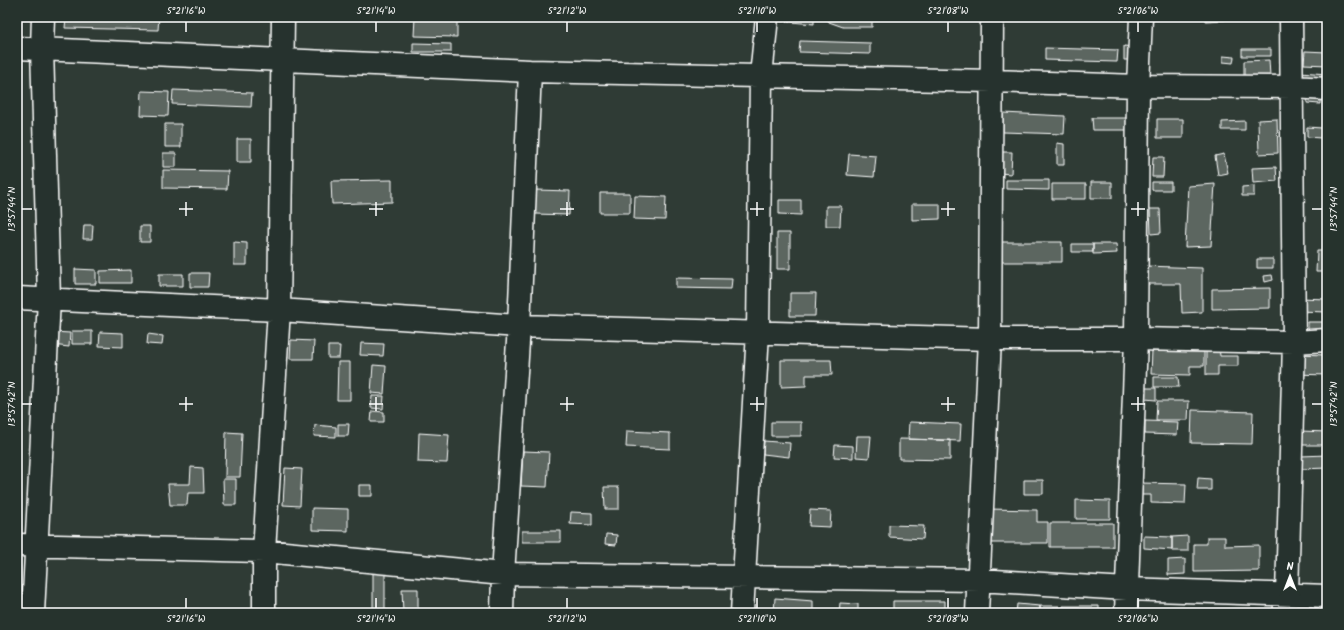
<svg xmlns="http://www.w3.org/2000/svg" width="1344" height="630" viewBox="0 0 1344 630" font-family="Kalam,sans-serif">
	<rect width="100%" height="100%" fill="#2f3b35"/>
	<filter id="ink" filterUnits="userSpaceOnUse"><feTurbulence type="fractalNoise" baseFrequency=".025" numOctaves="2"/><feDisplacementMap in="SourceGraphic" scale="8" xChannelSelector="R" yChannelSelector="G"/><feConvolveMatrix kernelMatrix="1 2 1 2 8 2 1 2 1" color-interpolation-filters="sRGB"/></filter>
	<g filter="url(#ink)">
		<path fill="#5b6661" stroke="#fff" d="M66,17H159L158,30L65,28Z
			M415,17H457V37L414,36Z
			M503,17H534V18H503Z
			M780,17H814V24L779,21Z
			M826,17H872V27H843L829,22Z
			M1205,17H1224L1225,20L1206,21Z
			M800,41L870,43V54L799,52Z
			M413,43L451,44V52H413Z
			M1124,46L1133,47V60H1124Z
			M1045,48L1118,50L1117,62L1045,60Z
			M1242,49H1271V56H1242Z
			M1305,51L1327,52V65L1304,64Z
			M1223,56L1234,57L1233,63L1223,62Z
			M1269,60L1270,76L1244,78V61Z
			M1300,72L1327,74V81L1299,79Z
			M173,90L252,93L251,107L172,104Z
			M1308,90H1321L1320,104L1307,103Z
			M141,91L169,92L168,116L140,115Z
			M1003,113L1065,116L1064,134L1003,132Z
			M1092,118H1129V130H1093Z
			M1157,119H1183V138H1157Z
			M1277,119L1278,153L1259,154L1258,120Z
			M1245,121V130H1222V122Z
			M165,124H181V147H165Z
			M1307,127L1322,128L1321,138L1307,137Z
			M237,139H251V162H237Z
			M1057,143L1064,144V165H1057Z
			M999,152H1012L1011,174L999,173Z
			M163,153H176V167H163Z
			M849,154L876,156L874,177L847,175Z
			M1224,154L1228,173L1218,175L1215,156Z
			M1153,157H1164L1163,177H1152Z
			M1276,167L1277,181L1253,183L1252,168Z
			M163,170L228,171L227,189L163,188Z
			M392,180V202L332,204L331,181Z
			M1006,180H1049V190L1006,189Z
			M1091,182H1112V198H1091Z
			M1152,182H1171V190H1152Z
			M1052,184H1086V199H1052Z
			M1215,184L1211,246L1185,247L1188,186Z
			M1254,186V196H1242V187Z
			M536,190L570,191L569,215L535,214Z
			M600,193H630V213H600Z
			M635,196L666,197L665,220L634,219Z
			M779,200H801V215L779,214Z
			M912,204H940V219L912,220Z
			M826,206H841L840,226H826Z
			M1150,209H1160L1161,233L1151,234Z
			M84,225H93L92,239H83Z
			M140,226H150V242H140Z
			M777,233H790V269H777Z
			M234,242L247,243V265H234Z
			M1001,242H1062V262H1001Z
			M1072,244H1093V252H1072Z
			M1093,244H1116L1117,253L1093,254Z
			M1317,251H1327V272H1316Z
			M1257,259H1273V268H1257Z
			M1146,266L1202,268V312L1182,313L1181,284H1146Z
			M75,269L96,270V284H75Z
			M131,270V283H100V271Z
			M190,273H209L208,287H190Z
			M159,274H183V286H159Z
			M1272,275L1273,280L1265,282L1264,276Z
			M676,278L732,279L731,289L676,288Z
			M1270,288V308L1212,309V289Z
			M790,293H816L815,316H790Z
			M1299,298L1327,299V312L1298,311Z
			M1308,322H1327V336L1308,335Z
			M72,331H92V344H72Z
			M53,332L70,333L69,347L52,345Z
			M100,332L123,333V347L99,346Z
			M148,334L163,336L162,345L147,344Z
			M291,340L314,341L313,359H290Z
			M361,343L384,344L383,356L360,355Z
			M328,346H340L339,358H328Z
			M1206,347H1219L1220,356H1238V366H1218V375H1206Z
			M1152,351L1204,352V366H1190V375L1151,374Z
			M1295,354L1327,355V375L1294,374Z
			M781,360H831L832,375H806V386L781,387Z
			M338,362H350V400H337Z
			M373,365L386,366L384,394L371,393Z
			M1154,377H1178L1179,387H1154Z
			M1145,388H1156V400L1145,399Z
			M372,396H384L383,409L371,408Z
			M1157,401H1189L1188,420H1156Z
			M1192,410L1253,412L1252,444L1191,443Z
			M372,411L384,412V422H371Z
			M1145,421L1178,422L1177,435L1145,434Z
			M771,422H801V436H771Z
			M909,422L961,424L960,441L908,439Z
			M338,424H349L348,436H338Z
			M315,425L336,427V437L314,436Z
			M627,431L670,433V449L626,447Z
			M1300,431L1327,432L1326,445H1300Z
			M226,432L242,433L240,477H225Z
			M419,433L449,435L447,463L418,462Z
			M857,436H871L869,458L856,457Z
			M899,439L950,440V460L899,459Z
			M764,441L790,443L789,457L763,454Z
			M835,445L853,446V458L834,457Z
			M523,451L549,452L547,487L521,486Z
			M1327,455V468L1301,469V456Z
			M191,467L203,468L204,493H188L187,505H170L168,484H190Z
			M285,468L302,469L300,506L283,505Z
			M1198,478L1211,479V490H1197Z
			M223,479H236V505H224Z
			M1024,480H1043V494H1024Z
			M1141,483L1186,484L1185,504L1151,503V495H1141Z
			M359,485H372V496H359Z
			M604,487H619V509H605Z
			M1076,500L1110,501V519H1076Z
			M312,508L348,509V531L312,530Z
			M988,509L1037,510V522H1048V543H988Z
			M810,510L831,511L830,527L809,526Z
			M571,512L592,513V525L570,524Z
			M1050,523H1113V547H1050Z
			M889,525L924,526L923,539L889,537Z
			M522,531H561V542H522Z
			M606,534L617,535L616,545L605,544Z
			M1144,536L1172,537V550L1144,548Z
			M1188,536V551H1172V537Z
			M1207,537H1225V546L1259,545V571L1194,572V544H1207Z
			M1185,559V574L1168,575V560Z
			M373,566H385V613H373Z
			M402,589H418V613H403Z
			M775,598L813,601V613H774Z
			M893,601H945V613H893Z
			M840,603L858,604V613H839Z
			M1017,604L1040,606V613H1016Z
			M1040,606H1059V613H1040Z
			M1063,606H1099V613H1063Z"/>
		<g fill="none" stroke-linecap="round" stroke-linejoin="round">
			<defs>
				<path id="minor" d="M17,48L530,71L992,81L1138,86L1292,87L1327,89
					M17,298L279,310L519,326L990,339H1136L1294,342L1327,340
					M17,545L264,551L503,574L979,580L1127,589L1327,596
					M33,613L49,299L42,48L43,17
					M264,613V551L279,310L283,17
					M502,613L503,574L519,326L530,71
					M742,613L758,332L761,76L767,17
					M977,613L990,339L992,17
					M1126,613L1136,339L1138,86L1141,17
					M1284,613L1287,595L1294,342L1291,17"/>
			</defs>
			<use href="#minor" stroke="#fff" stroke-width="25"/>
			<use href="#minor" stroke="#26332d" stroke-width="22"/>
		</g>
	</g>
	<path fill="none" stroke="#fff" stroke-width="1.5" d="M186,22V32M376,22V32M567,22V32M757,22V32M948,22V32M1138,22V32M186,202V216M376,202V216M567,202V216M757,202V216M948,202V216M1138,202V216M22,209H32M179,209H193M369,209H383M560,209H574M750,209H764M941,209H955M1131,209H1145M1312,209H1322M186,397V411M376,397V411M567,397V411M757,397V411M948,397V411M1138,397V411M22,404H32M179,404H193M369,404H383M560,404H574M750,404H764M941,404H955M1131,404H1145M1312,404H1322M186,598V608M376,598V608M567,598V608M757,598V608M948,598V608M1138,598V608"/>
	<rect width="1344" height="630" fill="none" stroke="#26332d" stroke-width="44"/>
	<g transform="translate(1290 576)" stroke="#26332d" stroke-width="3" paint-order="stroke">
	<path d="M0-3L7 15L0 10L-7 15Z" fill="#ffffff"/>
	<text y="-6" font-size="11" font-weight="bold" text-anchor="middle" fill="#ffffff">N</text>
	</g>
	<rect x="22" y="22" width="1300" height="586" fill="none" stroke="#fff" stroke-width="1.5"/>
	<g font-size="10" text-anchor="middle" fill="#fff">
		<text x="186" y="14">5°21'16"W</text>
		<text x="376" y="14">5°21'14"W</text>
		<text x="567" y="14">5°21'12"W</text>
		<text x="757" y="14">5°21'10"W</text>
		<text x="948" y="14">5°21'08"W</text>
		<text x="1138" y="14">5°21'06"W</text>
		<text transform="translate(11 209) rotate(-90)" y="4">13°57'44"N</text>
		<text transform="translate(1333 209) rotate(-90)" y="4">13°57'44"N</text>
		<text transform="translate(11 404) rotate(-90)" y="4">13°57'42"N</text>
		<text transform="translate(1333 404) rotate(-90)" y="4">13°57'42"N</text>
		<text x="186" y="622">5°21'16"W</text>
		<text x="376" y="622">5°21'14"W</text>
		<text x="567" y="622">5°21'12"W</text>
		<text x="757" y="622">5°21'10"W</text>
		<text x="948" y="622">5°21'08"W</text>
		<text x="1138" y="622">5°21'06"W</text>
	</g>
</svg>
